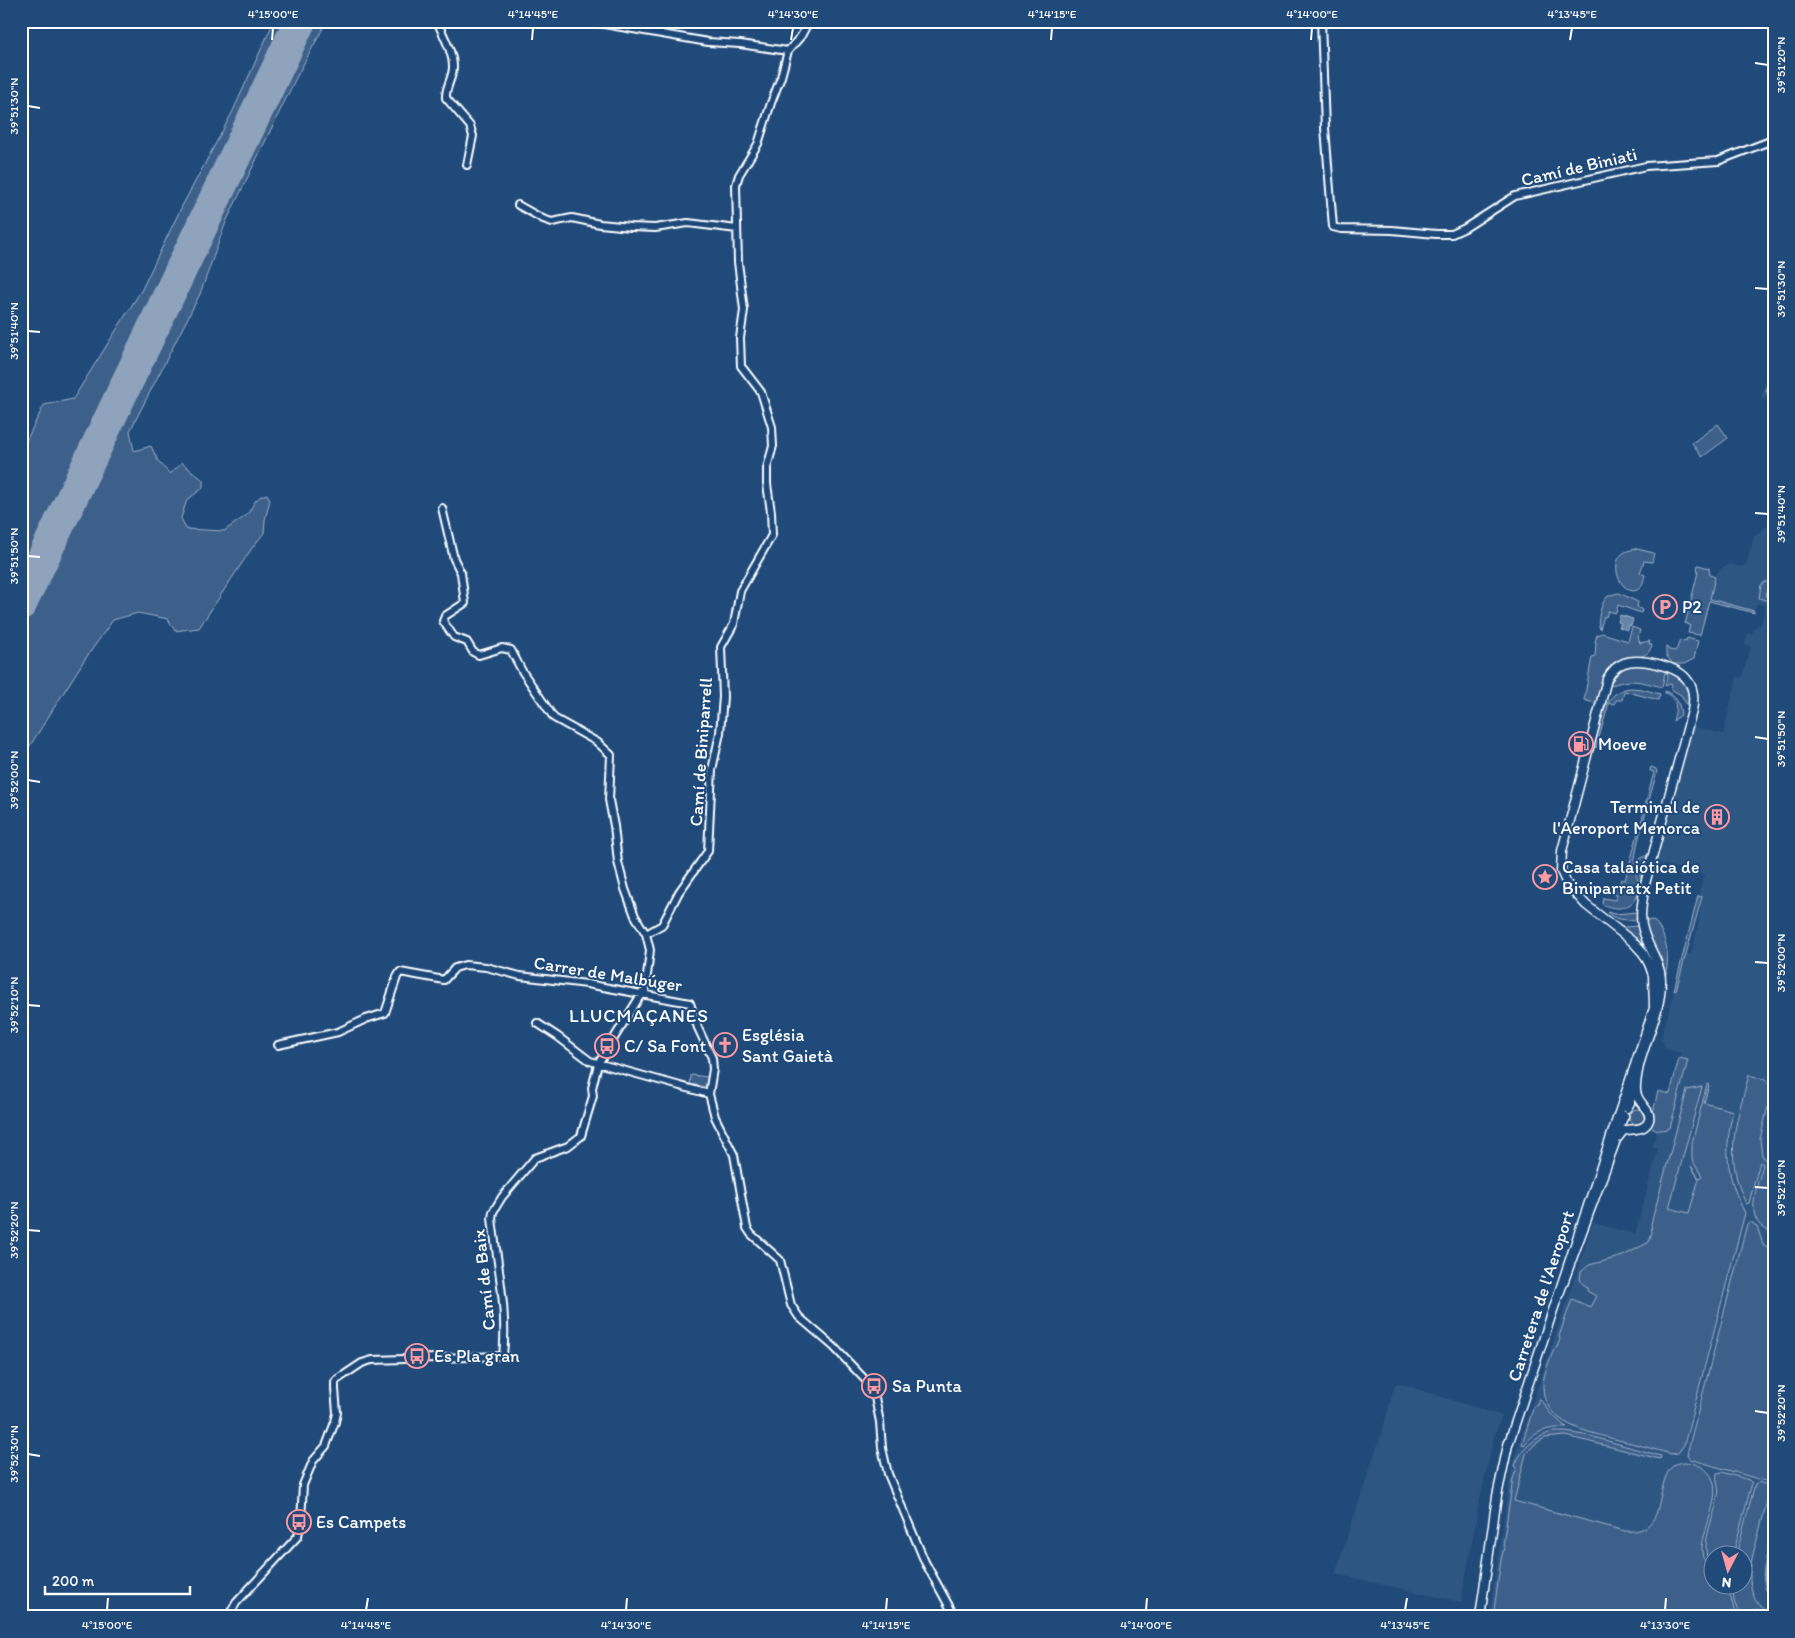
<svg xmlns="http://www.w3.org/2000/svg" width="1795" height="1638" viewBox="0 0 1795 1638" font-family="Itim,sans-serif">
	<rect width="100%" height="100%" fill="#1f4a7a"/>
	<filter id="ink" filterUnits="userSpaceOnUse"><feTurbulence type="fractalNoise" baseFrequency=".02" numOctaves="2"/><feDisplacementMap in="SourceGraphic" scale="10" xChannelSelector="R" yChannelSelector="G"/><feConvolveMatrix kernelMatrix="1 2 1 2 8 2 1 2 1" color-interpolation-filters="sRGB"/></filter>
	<g filter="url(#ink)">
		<path fill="#2e5683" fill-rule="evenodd" d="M1774,352V400L1766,401L1765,397L1761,398Z
			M1774,512V1617H1489L1512,1464L1593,1223L1635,1234L1658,1149L1652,1147L1657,1129L1670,1094L1681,1053L1665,1049L1666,1046L1663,1045L1664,1042L1660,1041L1686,953L1691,955L1698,926L1702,897L1698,896L1704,875L1648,860L1685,724L1723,734L1737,677L1742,678L1751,646L1745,645L1748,633L1752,634L1754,627H1757L1758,624L1761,625L1766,606L1759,603L1756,605L1754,612L1710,600L1716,574L1719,570L1729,564L1741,567L1746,565L1754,537L1770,524ZM1712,1556H1742V1586H1712Z
			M1398,1383L1502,1416L1495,1433L1479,1503L1461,1602L1335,1574L1382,1432L1395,1385Z"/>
		<path fill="#3c618b" stroke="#9eb0c5" d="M274,21H290L21,586V451L44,405L73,399L142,289L182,206L232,113Z
			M309,21H327L296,78L226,222L200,294L130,431L134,451L151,446L158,461L170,474L182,463L203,480V488L187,500L181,518L186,529L224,531L247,515L256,500L261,496L267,494L270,500L265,520L264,533L252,548L199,628L175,631L168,619L138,613L113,620L83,662L21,760V625Z
			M1774,361V393L1769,394L1767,393L1766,389Z
			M1718,424L1728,438L1702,457L1692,443Z
			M1633,548L1654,553L1652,562L1644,561L1640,573L1645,575C1643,583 1642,590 1633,591C1614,587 1609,552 1632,550Z
			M1698,565L1709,568L1710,575L1715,577L1710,599L1754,611V613L1709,601L1700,635L1688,633L1690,625L1687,624V623L1685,624L1698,572L1697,570Z
			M1765,582H1769L1765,596L1774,599V603L1759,598L1761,585Z
			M1619,593L1638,602L1637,607L1642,610L1641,613L1618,605L1616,613L1608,611L1606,617L1604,616L1600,629C1596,622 1601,603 1607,597C1611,594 1615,594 1619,593Z
			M1632,627L1640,630L1638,637L1640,643L1650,641L1649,644L1652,645C1647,665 1623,651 1609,669C1602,678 1601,693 1597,704L1584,700L1592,657L1595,656L1596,642H1595L1597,635L1602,633L1628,641Z
			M1687,638L1698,641L1694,659L1684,664H1673L1666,655V646L1669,650L1675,651L1677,648L1680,640L1686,642Z
			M1638,665C1667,669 1692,674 1688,707L1681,695L1671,689L1672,685L1670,684L1665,686L1668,674L1665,673L1662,687C1639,681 1631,678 1609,686C1612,672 1625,665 1638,665Z
			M1631,688L1642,689L1660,694L1658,700L1624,691L1622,700H1616L1614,704L1609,703L1596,748L1594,745C1600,723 1603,690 1631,688Z
			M1665,691C1677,696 1680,704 1681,715L1673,721C1676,709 1679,699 1665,693Z
			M1651,767L1656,769L1657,772L1647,807L1645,806L1654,772L1650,771Z
			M1644,812H1646C1642,827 1637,842 1635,858C1634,869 1638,877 1639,888C1640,892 1637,895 1635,899C1628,910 1614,910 1602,904L1603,898L1615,900L1617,895L1613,894L1615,885L1619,886L1621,879L1625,880Z
			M1647,855L1642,874L1641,885L1638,860Z
			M1698,896L1702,897L1676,990H1674Z
			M1607,912L1615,914L1637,912L1639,919C1627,921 1613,920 1607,912Z
			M1651,920C1657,922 1658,926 1661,931C1670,949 1668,966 1664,985L1644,922Z
			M1614,923L1624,927L1639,926L1653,960L1651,961Z
			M1679,1058L1688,1060L1670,1128C1663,1131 1654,1131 1650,1125L1658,1091L1670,1094Z
			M691,1075L708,1077L706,1087L690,1084Z
			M1749,1075L1763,1079L1768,1082L1771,1087V1095L1760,1139L1762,1155L1774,1173V1249L1769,1231C1742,1220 1758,1185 1763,1164L1760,1162L1749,1203L1746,1204C1723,1155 1736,1123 1749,1075Z
			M1707,1084L1709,1085L1704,1103L1733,1111C1724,1151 1726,1176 1745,1213L1684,1445L1678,1453L1671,1454C1653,1449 1636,1444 1618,1440C1589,1432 1543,1425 1543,1386C1543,1374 1550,1360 1554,1349L1557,1347L1560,1339L1559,1336L1572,1299L1590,1307L1596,1296L1587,1291L1588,1288L1582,1283L1580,1279L1581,1272L1589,1265L1623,1256L1649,1242L1652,1232L1651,1224L1687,1090L1702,1087L1669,1208L1689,1213L1699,1179L1691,1166L1699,1178L1702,1176L1692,1160V1143Z
			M1629 1117a8 8 0 1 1 16 0a8 8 0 1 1-16 0Z
			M1749,1222L1753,1223L1757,1227L1763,1244L1770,1249L1774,1256V1476L1772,1483L1690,1459L1687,1454L1747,1224Z
			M1539,1398L1550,1413L1567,1428C1549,1427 1535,1431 1524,1445L1522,1444L1534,1406L1537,1405Z
			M1553,1432H1566L1590,1436L1661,1456L1660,1459L1566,1436L1545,1438L1535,1444L1526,1454L1514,1501L1625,1531C1635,1532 1646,1530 1652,1521C1664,1507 1658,1461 1685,1462C1691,1463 1698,1464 1703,1468C1730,1485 1702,1526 1702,1550C1702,1561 1708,1566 1712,1574C1713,1577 1712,1582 1712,1586H1724L1730,1595L1736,1617H1493L1501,1560L1504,1547L1503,1545L1513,1479L1517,1468L1515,1466C1520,1449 1536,1436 1553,1432Z
			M1722,1472L1749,1480L1752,1483L1733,1555L1712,1556V1569C1697,1546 1714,1521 1718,1496C1720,1488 1715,1480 1717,1473Z
			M1758,1482L1771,1486C1767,1503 1762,1519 1758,1536C1749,1568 1741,1593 1772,1617H1757L1759,1610L1756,1609L1754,1617H1740L1734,1601L1732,1586H1742V1556L1736,1555L1755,1484Z"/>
		<path fill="#6583a4" stroke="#a3b5c8" d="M1620,615L1633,619L1631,626L1628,625L1627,630L1619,627L1621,623L1618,622Z"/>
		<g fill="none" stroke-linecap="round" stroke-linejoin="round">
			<path stroke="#8fa4bc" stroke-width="12" d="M1774,1549C1770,1565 1765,1578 1774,1593"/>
			<path stroke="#8fa4bc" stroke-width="32" d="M21,604L300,21"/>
			<defs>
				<path id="minor" d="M437,21C443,35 453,52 453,67C453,78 445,87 446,98L470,126L473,136L467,165
					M587,21L708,42L740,44L788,51
					M1321,21L1325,128L1333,227L1341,229L1392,230L1436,234H1452L1465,228L1515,196L1646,166L1718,161L1770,141L1774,138
					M518,205L543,219L552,222L572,218L600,224L631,227L655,228L688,223L737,229
					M442,508L454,559L461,573L465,603L445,616L443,621L454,637L467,642L473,652L479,655L502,648L511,650L522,671L554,718L597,742L611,755L609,800L614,826L618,862L625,889L635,916L646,934L650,950L645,993
					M646,934L662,925L679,892L708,851L712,770L720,733L723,697L721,647L734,624L740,591L772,535L771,512L767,484V468L773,446L772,427L761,392L741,366L740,338L744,310L738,262L736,185L739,175L758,144L771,103L781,77L788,51L801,36L809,21
					M537,1023L557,1036L590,1061L709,1094
					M278,1045L338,1032L366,1019L385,1013L397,977L400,972L444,980L455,968L465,965L486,967L520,976L587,984L690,1003L698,1028L712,1058L713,1069L709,1094
					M709,1094L715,1117L734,1155L747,1228L751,1234L780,1260L791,1305L799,1317L834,1347L873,1388L880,1422L882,1448L888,1474L925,1562L955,1617
					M228,1617L236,1603L298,1536L301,1521L303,1485L313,1461L326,1446L335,1422L337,1413L335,1389V1382L338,1379L362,1363L372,1360L503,1356C508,1310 497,1264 492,1218L493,1212L502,1197L535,1158L568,1146L581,1136L593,1096L592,1088L598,1064L642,993"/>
				<path id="major" d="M1627,1108L1630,1103L1631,1087
					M1616,1134L1624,1116
					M1480,1617L1497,1496L1508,1445L1654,1008L1653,975L1649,964L1643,953L1633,942L1586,905L1567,884L1561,871L1562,851L1607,679C1611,672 1616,666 1624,663C1639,657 1679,666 1688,681C1695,690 1694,701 1692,711L1645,884C1643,900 1638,917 1644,933C1649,949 1660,962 1661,979C1662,1017 1638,1049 1636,1086C1634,1103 1652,1108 1649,1120C1645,1132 1632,1128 1623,1131L1616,1140L1559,1294"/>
			</defs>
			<use href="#minor" stroke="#fff" stroke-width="10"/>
			<use href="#major" stroke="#fff" stroke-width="11"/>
			<use href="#minor" stroke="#1f4a7a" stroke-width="6"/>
			<use href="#major" stroke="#1f4a7a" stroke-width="8"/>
		</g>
	</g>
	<path fill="none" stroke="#fff" stroke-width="2" d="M272,40L273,28M532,40L533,28M791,40L793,28M1051,40L1052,28M1311,40L1312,28M1570,40L1572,28M1755,63L1768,65M28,106L40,108M1755,288L1768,289M28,331L40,332M1755,513L1768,514M28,556L40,557M1755,737L1768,739M28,780L40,782M1755,962L1768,963M28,1005L40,1006M1755,1187L1768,1188M28,1230L40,1231M1755,1411L1768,1413M28,1454L40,1456M107,1610L108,1598M366,1610L368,1598M626,1610L627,1598M886,1610L887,1598M1146,1610L1147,1598M1405,1610L1407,1598M1665,1610L1666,1598"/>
	<defs>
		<symbol id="parking-ring" viewBox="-11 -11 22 22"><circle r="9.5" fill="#1f4a7a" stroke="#ff9aa2" stroke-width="1.5"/><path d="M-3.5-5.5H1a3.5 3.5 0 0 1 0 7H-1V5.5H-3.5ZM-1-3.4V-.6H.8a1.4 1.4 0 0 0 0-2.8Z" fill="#ff9aa2"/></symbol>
		<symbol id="fuel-ring" viewBox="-11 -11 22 22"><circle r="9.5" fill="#1f4a7a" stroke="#ff9aa2" stroke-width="1.5"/><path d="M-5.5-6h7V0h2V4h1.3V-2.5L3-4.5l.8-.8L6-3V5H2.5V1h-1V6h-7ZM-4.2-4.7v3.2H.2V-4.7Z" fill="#ff9aa2"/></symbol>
		<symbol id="building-ring" viewBox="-11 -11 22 22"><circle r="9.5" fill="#1f4a7a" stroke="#ff9aa2" stroke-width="1.5"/><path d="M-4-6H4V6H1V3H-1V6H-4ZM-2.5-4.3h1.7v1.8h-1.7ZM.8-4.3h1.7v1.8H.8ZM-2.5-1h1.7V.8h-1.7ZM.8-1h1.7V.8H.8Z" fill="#ff9aa2"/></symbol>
		<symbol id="sight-ring" viewBox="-11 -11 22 22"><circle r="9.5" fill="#1f4a7a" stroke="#ff9aa2" stroke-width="1.5"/><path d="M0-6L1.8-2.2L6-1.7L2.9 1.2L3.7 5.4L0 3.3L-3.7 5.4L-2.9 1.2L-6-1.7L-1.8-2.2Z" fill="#ff9aa2"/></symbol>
		<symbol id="church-ring" viewBox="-11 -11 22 22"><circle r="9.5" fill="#1f4a7a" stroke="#ff9aa2" stroke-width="1.5"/><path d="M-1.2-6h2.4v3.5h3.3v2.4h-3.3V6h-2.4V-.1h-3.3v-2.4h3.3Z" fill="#ff9aa2"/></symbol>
		<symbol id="bus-ring" viewBox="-11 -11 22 22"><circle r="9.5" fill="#1f4a7a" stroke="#ff9aa2" stroke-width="1.5"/><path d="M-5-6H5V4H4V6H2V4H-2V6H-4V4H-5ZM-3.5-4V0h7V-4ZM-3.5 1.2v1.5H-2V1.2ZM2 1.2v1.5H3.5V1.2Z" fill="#ff9aa2"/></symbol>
	</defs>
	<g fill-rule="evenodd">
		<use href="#parking-ring" x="1651" y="593" width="28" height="28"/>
		<use href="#fuel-ring" x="1567" y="730" width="28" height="28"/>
		<use href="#building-ring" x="1703" y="803" width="28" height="28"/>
		<use href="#sight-ring" x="1531" y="863" width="28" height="28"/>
		<use href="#church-ring" x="711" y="1031" width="28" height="28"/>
		<use href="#bus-ring" x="593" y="1032" width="28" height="28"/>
		<use href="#bus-ring" x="403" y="1342" width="28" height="28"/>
		<use href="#bus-ring" x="860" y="1372" width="28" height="28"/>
		<use href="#bus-ring" x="285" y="1508" width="28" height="28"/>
	</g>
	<g text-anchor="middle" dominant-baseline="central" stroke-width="4" stroke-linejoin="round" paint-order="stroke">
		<g font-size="18" fill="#fff" stroke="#1f4a7a">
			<text transform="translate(1579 167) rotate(-13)">Camí de Biniati</text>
			<text transform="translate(701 752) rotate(-86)">Camí de Biniparrell</text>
			<text transform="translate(608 974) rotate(9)">Carrer de Malbúger</text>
			<text transform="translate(484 1280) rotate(-96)">Camí de Baix</text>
			<text transform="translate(1541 1296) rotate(-72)">Carretera de l'Aeroport</text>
		</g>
		<g font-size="18" fill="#fff" stroke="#1f4a7a" text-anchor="start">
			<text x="1682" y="607">P2</text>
			<text x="1598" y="744">Moeve</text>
			<text x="1700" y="807" text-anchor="end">Terminal de<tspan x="1700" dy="21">l'Aeroport Menorca</tspan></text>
			<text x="1562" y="867">Casa talaiótica de<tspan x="1562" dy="21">Biniparratx Petit</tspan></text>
			<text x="742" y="1035">Església<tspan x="742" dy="21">Sant Gaietà</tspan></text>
			<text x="624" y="1046">C/ Sa Font</text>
			<text x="434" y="1356">Es Pla gran</text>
			<text x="892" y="1386">Sa Punta</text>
			<text x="316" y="1522">Es Campets</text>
		</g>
		<g font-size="19" letter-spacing="1" fill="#fff" stroke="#1f4a7a">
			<text x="639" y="1015">LLUCMAÇANES</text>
		</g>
	</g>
	<rect width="1795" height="1638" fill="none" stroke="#1f4a7a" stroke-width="55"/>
	<g transform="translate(1728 1570) rotate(186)"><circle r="24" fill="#1f4a7a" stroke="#7992af"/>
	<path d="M0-4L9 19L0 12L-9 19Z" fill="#ff9aa2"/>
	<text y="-8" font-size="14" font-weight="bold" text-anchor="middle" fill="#ffffff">N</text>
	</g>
	<path d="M45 1586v8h145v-8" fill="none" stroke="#ffffff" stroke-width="2.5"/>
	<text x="52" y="1586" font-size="15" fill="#ffffff" stroke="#1f4a7a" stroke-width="4" paint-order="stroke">200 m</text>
	<rect x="28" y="28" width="1740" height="1582" fill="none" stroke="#fff" stroke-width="2"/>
	<g font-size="12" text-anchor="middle" fill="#fff">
		<text x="273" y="18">4°15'00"E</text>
		<text x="533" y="18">4°14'45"E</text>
		<text x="793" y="18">4°14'30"E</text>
		<text x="1052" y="18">4°14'15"E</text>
		<text x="1312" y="18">4°14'00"E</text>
		<text x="1572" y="18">4°13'45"E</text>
		<text transform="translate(1781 65) rotate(-90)" y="4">39°51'20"N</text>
		<text transform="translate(14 106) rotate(-90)" y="4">39°51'30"N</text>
		<text transform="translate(1781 289) rotate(-90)" y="4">39°51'30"N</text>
		<text transform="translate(14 331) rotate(-90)" y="4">39°51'40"N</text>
		<text transform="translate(1781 514) rotate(-90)" y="4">39°51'40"N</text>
		<text transform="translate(14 556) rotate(-90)" y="4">39°51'50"N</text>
		<text transform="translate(1781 739) rotate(-90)" y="4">39°51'50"N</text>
		<text transform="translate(14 780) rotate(-90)" y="4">39°52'00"N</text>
		<text transform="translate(1781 963) rotate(-90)" y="4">39°52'00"N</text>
		<text transform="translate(14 1005) rotate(-90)" y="4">39°52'10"N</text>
		<text transform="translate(1781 1188) rotate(-90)" y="4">39°52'10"N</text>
		<text transform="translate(14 1230) rotate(-90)" y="4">39°52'20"N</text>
		<text transform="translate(1781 1413) rotate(-90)" y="4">39°52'20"N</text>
		<text transform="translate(14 1454) rotate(-90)" y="4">39°52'30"N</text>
		<text x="107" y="1629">4°15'00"E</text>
		<text x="366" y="1629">4°14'45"E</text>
		<text x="626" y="1629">4°14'30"E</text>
		<text x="886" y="1629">4°14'15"E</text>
		<text x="1146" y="1629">4°14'00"E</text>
		<text x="1405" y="1629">4°13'45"E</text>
		<text x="1665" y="1629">4°13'30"E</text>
	</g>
</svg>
